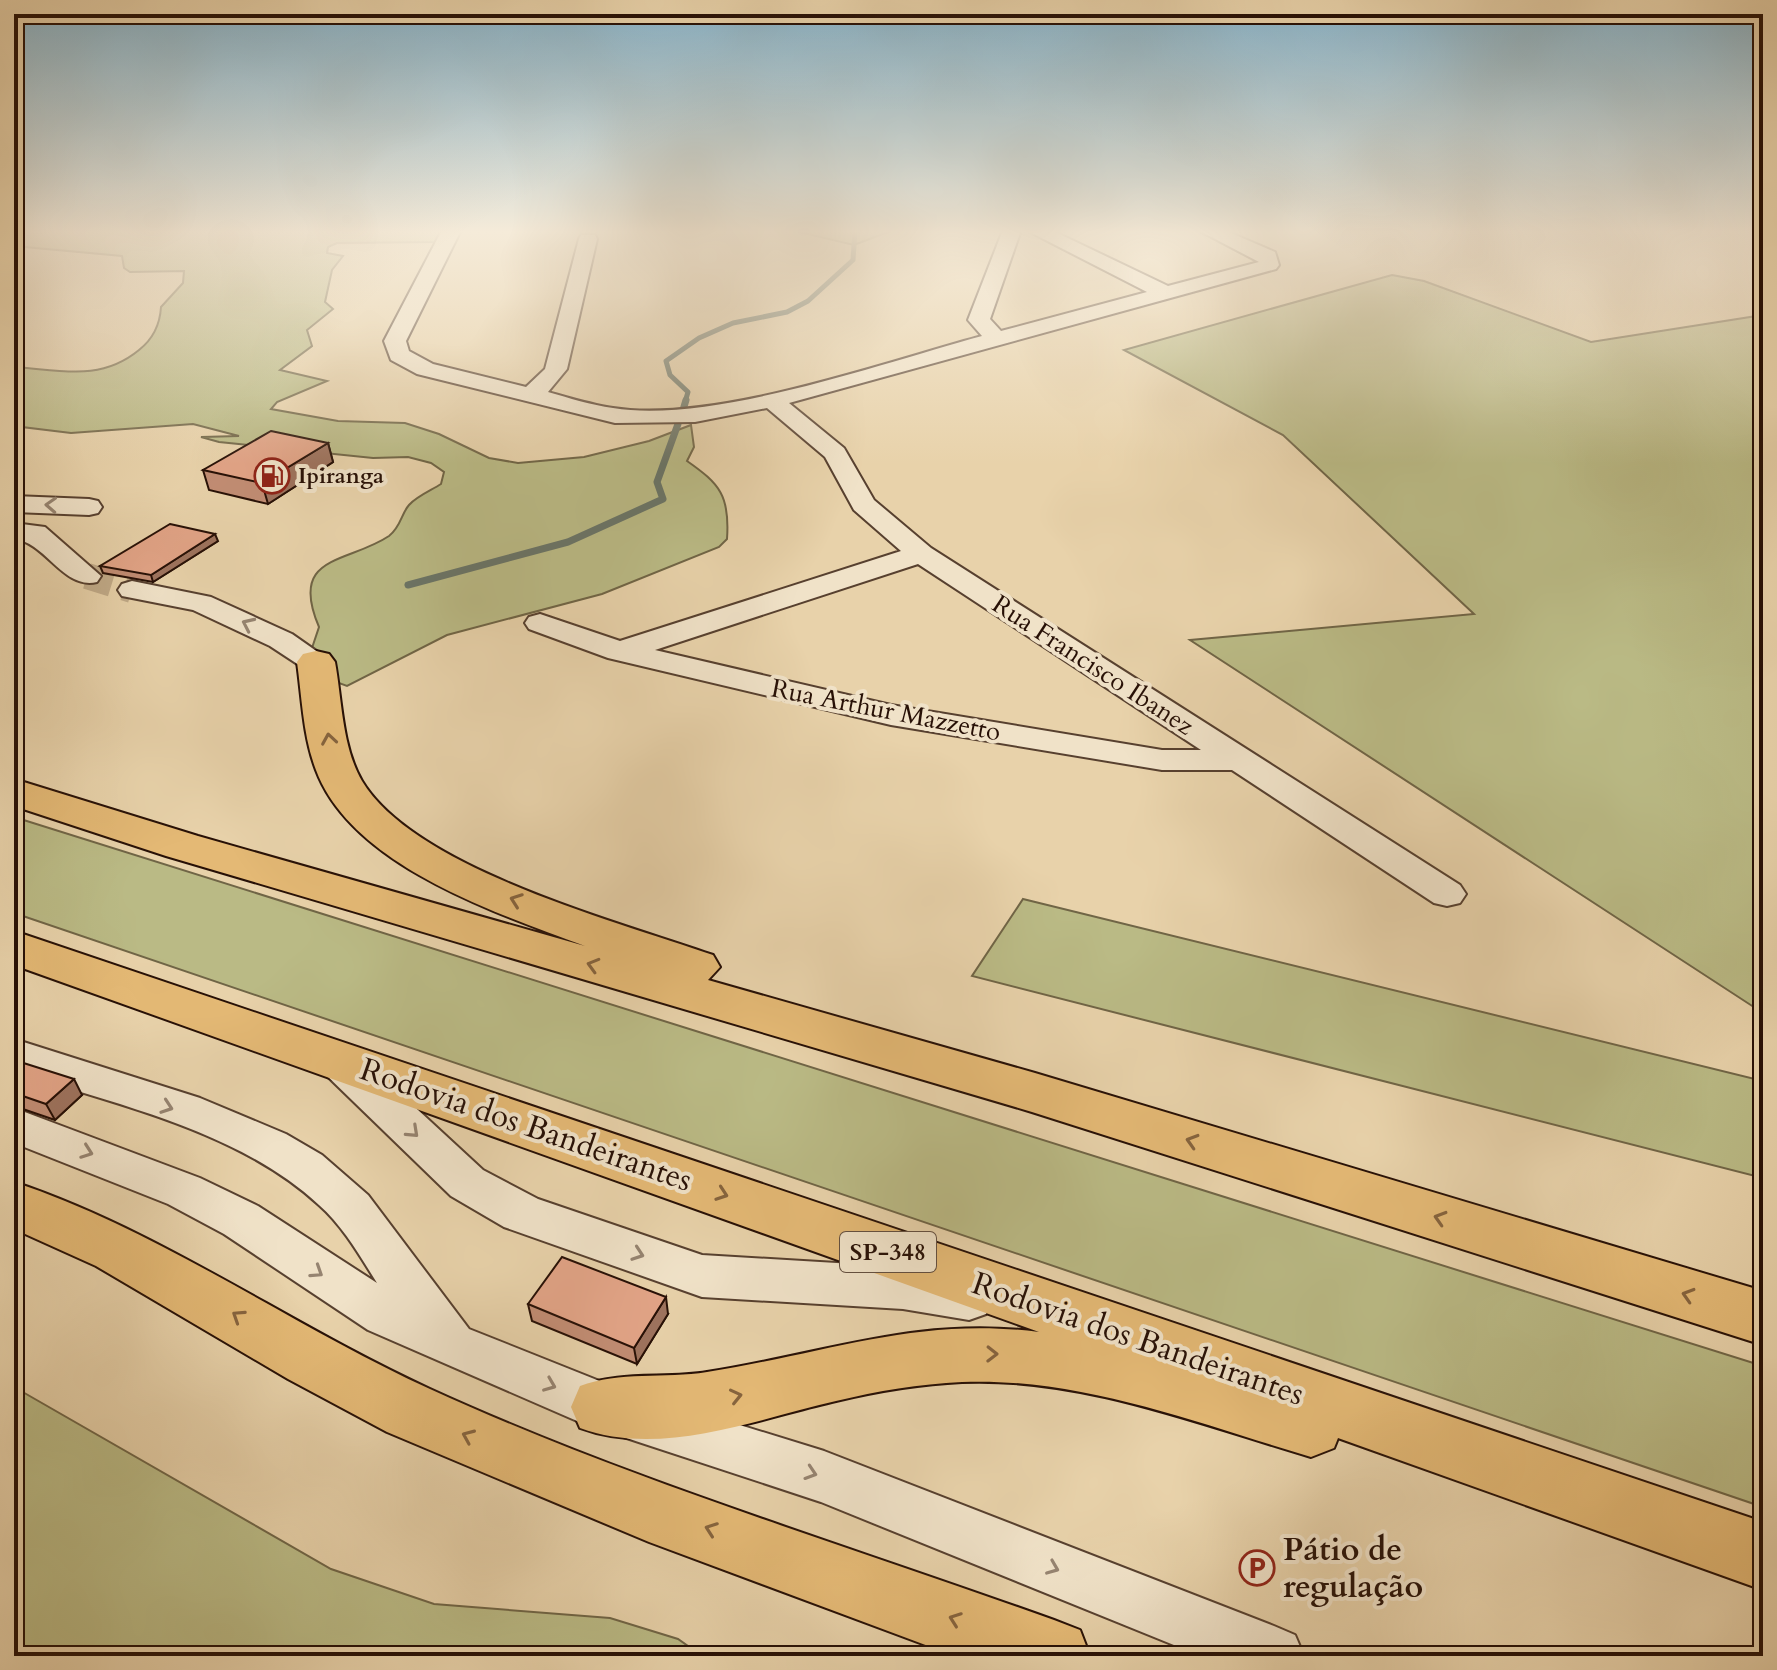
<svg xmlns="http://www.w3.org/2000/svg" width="1777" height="1670" viewBox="0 0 1777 1670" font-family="Cardo,serif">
	<rect width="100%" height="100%" fill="#e8d2aa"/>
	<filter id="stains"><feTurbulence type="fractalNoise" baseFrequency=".0025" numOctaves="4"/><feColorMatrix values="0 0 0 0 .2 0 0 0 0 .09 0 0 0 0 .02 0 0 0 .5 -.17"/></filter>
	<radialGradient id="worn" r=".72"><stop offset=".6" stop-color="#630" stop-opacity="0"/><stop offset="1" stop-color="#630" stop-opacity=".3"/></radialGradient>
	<path fill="#baba85" stroke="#706546" stroke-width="2" d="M14,230H442L436,242L337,243L328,247L327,253L343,256L332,270L325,302L333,309L307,330L312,346L280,370L327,381L277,402L271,409L338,421L405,423L439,434L489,458L518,463L584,457L649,441L691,425L694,447L687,461C720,484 730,496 727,539L719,547L602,594L447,635L347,686L336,682L311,651L319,627C288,554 347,564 389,536C401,527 401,514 409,505C417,496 432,490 441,484L444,472L431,463L408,457L373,458L219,442L201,437L239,436L193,424L71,433L14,426V367C61,370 100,382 139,350C153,339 160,324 161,307L183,283L184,271L130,272L124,268L122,256L14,246Z
		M791,230H893L854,245Z
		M1392,275L1424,281L1591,342L1763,315V1013L1190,640L1474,614L1283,435L1124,350Z
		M14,817L1763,1366V1507L14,913Z
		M1023,899L1763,1081V1178L972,976Z
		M14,1387L331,1569L434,1604L610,1618L678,1639L702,1656H14Z"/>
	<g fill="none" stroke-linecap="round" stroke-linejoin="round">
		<path stroke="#6a7568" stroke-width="5" d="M685,402L688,392L670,375L666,361L699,338L733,323L787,312L808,301L853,260L855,230"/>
		<path stroke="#6a7568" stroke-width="7" d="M683,410L686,400
			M408,585L568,542L663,499L657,482L678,424"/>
		<path stroke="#c1ab89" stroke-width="26" stroke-dasharray="26 13" stroke-linecap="butt" d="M87,576L132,590"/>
		<defs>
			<path id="minor" d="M442,230H461L406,341L409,351L433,364L526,387L545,369L579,239L581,235H595L597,239L567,369L548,392C569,398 591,405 613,408C713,424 882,363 982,336L968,320L1003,230H1021L990,319L1001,331L1147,292L1026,230H1051L1168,286L1259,262L1198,230H1224L1275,252L1279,265L1276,269L789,403L844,448L874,500L931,548L1460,885L1466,894L1460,903L1447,906L1434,903L1232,770H1162L891,725L608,658L529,629L525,623L529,617L540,614L620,641L901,551L854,510L825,457L767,408L695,422L615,423L417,374L391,360L384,341ZM918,564L1201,750H1162L891,705L655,650Z
				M14,496L89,499L98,501L102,507L98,513L89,515L14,512Z
				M14,523L45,527L101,576L97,582C63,590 46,542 14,539Z
				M132,581L211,597L292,634L332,662L327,669H305L270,646L193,610L122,596L118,590L122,584Z
				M14,1039L200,1098L286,1134L322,1155L368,1195L469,1329L607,1384L824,1451L1274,1626L1295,1635L1304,1656H1201L821,1502L584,1424L368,1330L224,1234L168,1204L14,1143V1108L200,1178L258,1206L377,1283C360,1256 343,1226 319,1205C238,1130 116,1105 14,1071Z
				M337,1044L352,1049L483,1170L538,1199L702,1255L903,1267L986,1284L994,1299L986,1314L969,1320L903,1309L702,1297L504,1227L451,1196L322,1071L316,1060L322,1049Z"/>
			<path id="highway" d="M316,651L329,654L335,662C342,700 342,747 362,781C415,869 619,922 713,955L720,967L708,980L1035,1073L1763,1291V1345L1032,1112L166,856L14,806V779L198,836L585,946C497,913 352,866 316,770C303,736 302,698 297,662L303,654Z
				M14,931L1763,1522V1590L1338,1438L1334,1448L1311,1457C1199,1424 1081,1377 962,1382C919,1384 878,1391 836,1401C757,1419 660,1458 580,1428L571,1407L580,1386C619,1371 665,1379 707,1372C824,1354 917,1316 1039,1332L14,965Z
				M14,1182C163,1232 288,1324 430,1389C631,1481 846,1545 1054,1620L1080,1630L1090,1656H955L649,1542L387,1432L288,1379L96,1266L14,1229Z"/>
		</defs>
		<use href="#minor" stroke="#57402f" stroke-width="4"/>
		<use href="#highway" stroke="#271006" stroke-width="4"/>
		<use href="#minor" fill="#f0e2c8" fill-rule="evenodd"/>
		<use href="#highway" fill="#e4b975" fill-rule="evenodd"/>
	</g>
	<path fill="#c28d74" stroke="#271006" stroke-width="2" d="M328,443L333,462L268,504L209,490L203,470Z
		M218,541L153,582L103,573L100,566Z
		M14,1060L82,1095L55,1120L14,1106Z
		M528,1304L668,1314L637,1364L532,1321Z"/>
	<path fill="#9e735e" stroke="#271006" stroke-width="2" d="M328,443L333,462L268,504L262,483Z
		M215,534L218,541L153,582L151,575Z
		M74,1079L82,1095L55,1120L46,1104Z
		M666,1297L668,1314L637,1364L634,1348Z"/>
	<path fill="#e2a487" stroke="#271006" stroke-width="2" d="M271,431L328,443L262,483L203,470Z
		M170,524L215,534L151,575L100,566Z
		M14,1060L74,1079L46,1104L14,1093Z
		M562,1257L666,1297L634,1348L528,1304Z"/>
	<defs><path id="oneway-chevron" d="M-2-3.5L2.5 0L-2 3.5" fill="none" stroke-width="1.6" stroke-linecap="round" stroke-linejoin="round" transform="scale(2)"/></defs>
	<g stroke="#968471">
		<use href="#oneway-chevron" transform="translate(51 505) rotate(-177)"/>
		<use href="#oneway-chevron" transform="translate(248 624) rotate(-155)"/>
		<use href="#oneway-chevron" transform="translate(167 1107) rotate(19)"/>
		<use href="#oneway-chevron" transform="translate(413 1132) rotate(43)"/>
		<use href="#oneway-chevron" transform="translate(87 1152) rotate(20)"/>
		<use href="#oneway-chevron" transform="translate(638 1254) rotate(19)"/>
		<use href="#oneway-chevron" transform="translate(317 1272) rotate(33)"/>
		<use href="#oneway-chevron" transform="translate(550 1385) rotate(22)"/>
		<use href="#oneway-chevron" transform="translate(811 1473) rotate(18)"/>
		<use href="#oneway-chevron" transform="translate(1053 1568) rotate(22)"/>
	</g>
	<g stroke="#86643e">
		<use href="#oneway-chevron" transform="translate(329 739) rotate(-99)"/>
		<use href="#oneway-chevron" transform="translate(516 900) rotate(-160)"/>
		<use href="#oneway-chevron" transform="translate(593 965) rotate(-164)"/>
		<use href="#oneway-chevron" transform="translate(1192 1141) rotate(-163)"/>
		<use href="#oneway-chevron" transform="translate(722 1194) rotate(19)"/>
		<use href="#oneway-chevron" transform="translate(1440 1218) rotate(-163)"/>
		<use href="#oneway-chevron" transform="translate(1688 1295) rotate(-163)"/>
		<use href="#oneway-chevron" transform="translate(238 1316) rotate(-147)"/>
		<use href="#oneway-chevron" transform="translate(992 1354) rotate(1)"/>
		<use href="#oneway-chevron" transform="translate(736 1396) rotate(-13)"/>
		<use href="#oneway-chevron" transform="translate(468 1436) rotate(-157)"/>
		<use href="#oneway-chevron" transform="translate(711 1529) rotate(-160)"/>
		<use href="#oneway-chevron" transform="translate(955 1619) rotate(-160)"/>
	</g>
	<linearGradient id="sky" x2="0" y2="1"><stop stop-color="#87b6cf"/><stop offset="0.5" stop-color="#f5ebd9"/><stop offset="1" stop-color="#f5ebd9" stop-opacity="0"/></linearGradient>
	<rect width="1777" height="464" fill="url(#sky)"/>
	<defs>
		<symbol id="fuel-ring" viewBox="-11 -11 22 22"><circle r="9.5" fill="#f0e2c8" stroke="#8f2418" stroke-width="1.5"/><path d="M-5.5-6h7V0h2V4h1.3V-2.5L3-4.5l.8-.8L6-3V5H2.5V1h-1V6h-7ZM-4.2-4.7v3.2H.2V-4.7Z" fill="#8f2418"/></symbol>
		<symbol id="parking-ring" viewBox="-11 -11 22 22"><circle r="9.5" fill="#f0e2c8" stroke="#8f2418" stroke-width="1.5"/><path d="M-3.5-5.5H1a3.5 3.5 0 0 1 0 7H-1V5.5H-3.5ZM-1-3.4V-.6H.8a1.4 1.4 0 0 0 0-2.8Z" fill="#8f2418"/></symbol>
	</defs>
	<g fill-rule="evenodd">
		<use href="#fuel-ring" x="252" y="456" width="40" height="40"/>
		<use href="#parking-ring" x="1237" y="1548" width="40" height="40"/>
	</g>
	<g text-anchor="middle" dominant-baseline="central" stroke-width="8" stroke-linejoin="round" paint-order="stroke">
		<g font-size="22" font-weight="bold" fill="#271006" stroke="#f0e2c8" text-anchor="start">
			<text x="298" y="476">Ipiranga</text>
		</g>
		<rect fill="#f0e2c8" stroke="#634f40" stroke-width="2" x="840" y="1232" width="96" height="40" rx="6"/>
		<g font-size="24" font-weight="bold" fill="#271006">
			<text x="888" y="1252">SP-348</text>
		</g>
		<g font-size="26" fill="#271006" stroke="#f0e2c8">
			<text transform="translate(1093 665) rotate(33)">Rua Francisco Ibanez</text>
			<text transform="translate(886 710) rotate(11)">Rua Arthur Mazzetto</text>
		</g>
		<g font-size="32" fill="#271006" stroke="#f0e2c8">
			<text transform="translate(526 1125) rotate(19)">Rodovia dos Bandeirantes</text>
			<text transform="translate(1138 1339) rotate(19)">Rodovia dos Bandeirantes</text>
		</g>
		<g font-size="32" font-weight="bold" fill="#271006" stroke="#f0e2c8" text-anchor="start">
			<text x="1283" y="1550">Pátio de<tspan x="1283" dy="37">regulação</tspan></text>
		</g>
	</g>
	<rect width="1777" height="1670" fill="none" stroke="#e8d2aa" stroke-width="48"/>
	<rect x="16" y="16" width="1745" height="1638" fill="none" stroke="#271006" stroke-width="4"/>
	<rect x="24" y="24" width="1729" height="1622" fill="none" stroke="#271006" stroke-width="2"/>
	<rect width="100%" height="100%" filter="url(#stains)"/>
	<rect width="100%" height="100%" fill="url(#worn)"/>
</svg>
